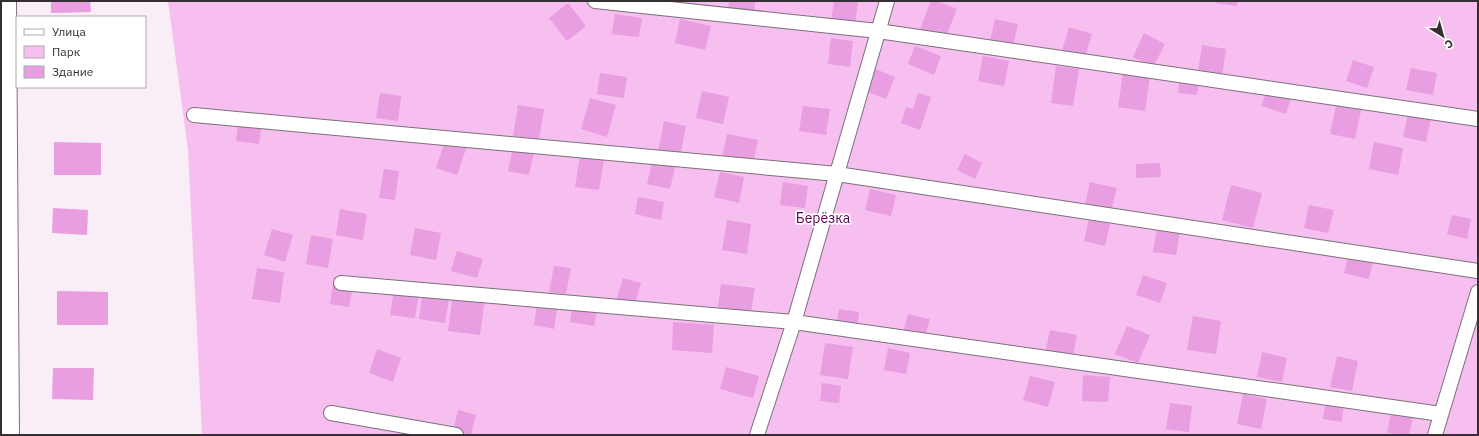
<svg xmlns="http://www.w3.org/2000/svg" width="1479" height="436" viewBox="0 0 1479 436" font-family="'IBM Plex Sans',sans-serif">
	<rect width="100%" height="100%" fill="#f9edf7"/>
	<path fill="#f7bef0" d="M168,1H1478V435H202L188,150Z"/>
	<path fill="#e89ee0" d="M51,1H90L91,12L51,13Z
		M729,1H755L754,20L728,18Z
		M834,1H858L855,25L831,22Z
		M931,1H937L957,9L945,39L920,29Z
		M1216,1H1237V6L1215,3Z
		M568,3L586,26L567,41L549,18Z
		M615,14L642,18L639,37L612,34Z
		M680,19L711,26L705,50L675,43Z
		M995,19L1018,24L1012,50L989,45Z
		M1069,27L1092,34L1084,60L1061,54Z
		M1144,33L1165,44L1153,67L1133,57Z
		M831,38L853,41L850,67L828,64Z
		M1202,45L1226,49L1222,76L1198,72Z
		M915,46L941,56L934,75L908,64Z
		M983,56L1009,61L1004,86L978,81Z
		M1353,60L1374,67L1367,88L1346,81Z
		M1056,66L1079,69L1073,106L1051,103Z
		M873,68L895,77L886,99L865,91Z
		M1411,68L1437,73L1433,95L1406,90Z
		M600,73L627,77L624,98L597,94Z
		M1123,73L1150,77L1145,111L1118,107Z
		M1180,76L1200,78L1197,95L1178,93Z
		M1274,90L1292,95L1286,114L1261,106L1265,95L1271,96Z
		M702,91L729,97L723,124L696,118Z
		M380,93L401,96L398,121L376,118Z
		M918,93L931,97L920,130L901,123L906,107L913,109Z
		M590,98L616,105L607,137L581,129Z
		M1337,101L1362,106L1355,139L1330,134Z
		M518,105L544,109L539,139L513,136Z
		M803,106L830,109L826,135L799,131Z
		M1409,109L1432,114L1426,142L1403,137Z
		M664,121L686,126L680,157L658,152Z
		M238,126L261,129L259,144L236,141Z
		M727,134L758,140L753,164L722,157Z
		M446,138L467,146L457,175L436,168Z
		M54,142L101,143V175H54Z
		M1374,142L1403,148L1398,175L1369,169Z
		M513,147L534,152L529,175L508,171Z
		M965,154L982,163L975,179L957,170Z
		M580,156L604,159L599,190L575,187Z
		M652,162L675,167L670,189L647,184Z
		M1160,163L1161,177L1136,178V164Z
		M384,169L399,171L395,200L379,198Z
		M720,172L744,177L739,203L714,197Z
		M783,182L808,186L805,208L780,205Z
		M1090,182L1117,188L1111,211L1085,205Z
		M1231,185L1262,193L1253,228L1222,220Z
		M870,189L896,195L891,216L865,210Z
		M638,197L664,202L661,220L635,214Z
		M1309,205L1334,210L1328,233L1304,228Z
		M53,208L88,210L87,235L52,233Z
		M340,209L367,214L363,240L336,235Z
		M1452,215L1471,219L1467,239L1447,234Z
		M1089,219L1110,224L1105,246L1084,241Z
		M727,220L751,224L747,254L722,250Z
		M415,228L441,233L436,260L410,255Z
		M1157,228L1180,232L1176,255L1153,252Z
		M272,229L293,235L285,262L264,255Z
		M311,235L333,239L328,268L306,264Z
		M1351,247L1375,253L1369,279L1344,273Z
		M457,251L483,259L477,278L451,271Z
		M554,266L571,268L566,294L549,292Z
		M257,268L284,272L280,303L252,299Z
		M1143,275L1167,283L1160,303L1136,295Z
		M334,277L354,281L349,307L330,304Z
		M623,278L641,283L634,306L616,301Z
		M395,284L420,287L415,318L390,315Z
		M721,284L755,288L751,312L718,307Z
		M423,289L450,293L445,323L419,319Z
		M57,291L108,292V325H57Z
		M453,294L485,298L480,335L448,331Z
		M573,302L598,306L594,326L570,322Z
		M537,305L557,309L554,329L534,325Z
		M839,309L859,312L856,336L835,333Z
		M908,314L930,319L923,343L902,337Z
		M1193,316L1221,321L1216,354L1187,350Z
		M673,322L714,325L712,353L672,350Z
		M1127,326L1150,335L1138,363L1115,354Z
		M1050,330L1077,335L1072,360L1045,354Z
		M825,343L853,347L848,379L820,375Z
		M888,348L910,353L906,374L884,370Z
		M377,349L401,358L393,382L369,373Z
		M1262,352L1287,358L1282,382L1257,377Z
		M1337,356L1358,361L1352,391L1330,387Z
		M726,367L759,376L753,398L720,389Z
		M53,368H94L93,400L52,399Z
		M1083,375L1110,377L1108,402L1082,401Z
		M1030,376L1055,382L1048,407L1023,400Z
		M822,383L841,386L839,403L820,401Z
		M1243,394L1267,399L1261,429L1237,424Z
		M1326,399L1344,401L1342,422L1323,419Z
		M1170,403L1192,406L1189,432L1166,429Z
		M1392,408L1414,411L1409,435L1387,433Z
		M458,410L476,415L471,435L453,431Z"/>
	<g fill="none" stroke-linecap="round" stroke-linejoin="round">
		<defs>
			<path id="service" d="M595,1L878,31L1478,119
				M194,115L837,174L1478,271
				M341,283L794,322L1441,414
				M331,413L456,435
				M757,435L794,322L887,1
				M1435,435L1478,292"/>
			<path id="minor" d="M5,1L8,435"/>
		</defs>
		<use href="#service" stroke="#7b717a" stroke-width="16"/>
		<use href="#minor" stroke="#7b717a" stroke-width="24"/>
		<use href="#service" stroke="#fff" stroke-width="14"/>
		<use href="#minor" stroke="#fff" stroke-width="22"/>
	</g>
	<g text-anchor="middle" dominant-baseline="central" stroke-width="3.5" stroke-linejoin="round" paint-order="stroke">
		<g font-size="14" fill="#5b0057" stroke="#fff">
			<text x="823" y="218">Берёзка</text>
		</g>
	</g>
	<rect width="1479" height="436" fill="none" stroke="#342f33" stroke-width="4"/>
	<rect x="16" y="16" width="130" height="72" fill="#ffffff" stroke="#aeacad"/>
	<rect x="24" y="29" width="20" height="6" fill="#ffffff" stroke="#aeacad"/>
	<text x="52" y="36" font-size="12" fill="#342f33">Улица</text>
	<rect x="24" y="46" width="20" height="12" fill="#f7bef0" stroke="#aeacad"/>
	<text x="52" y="56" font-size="12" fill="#342f33">Парк</text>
	<rect x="24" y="66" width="20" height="12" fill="#e89ee0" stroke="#aeacad"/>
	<text x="52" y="76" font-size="12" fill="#342f33">Здание</text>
	<g transform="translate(1443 36) rotate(143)" stroke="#ffffff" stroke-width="3" paint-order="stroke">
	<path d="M0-3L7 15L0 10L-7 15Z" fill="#342f33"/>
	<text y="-6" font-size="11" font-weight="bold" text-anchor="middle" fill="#342f33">С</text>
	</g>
</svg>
